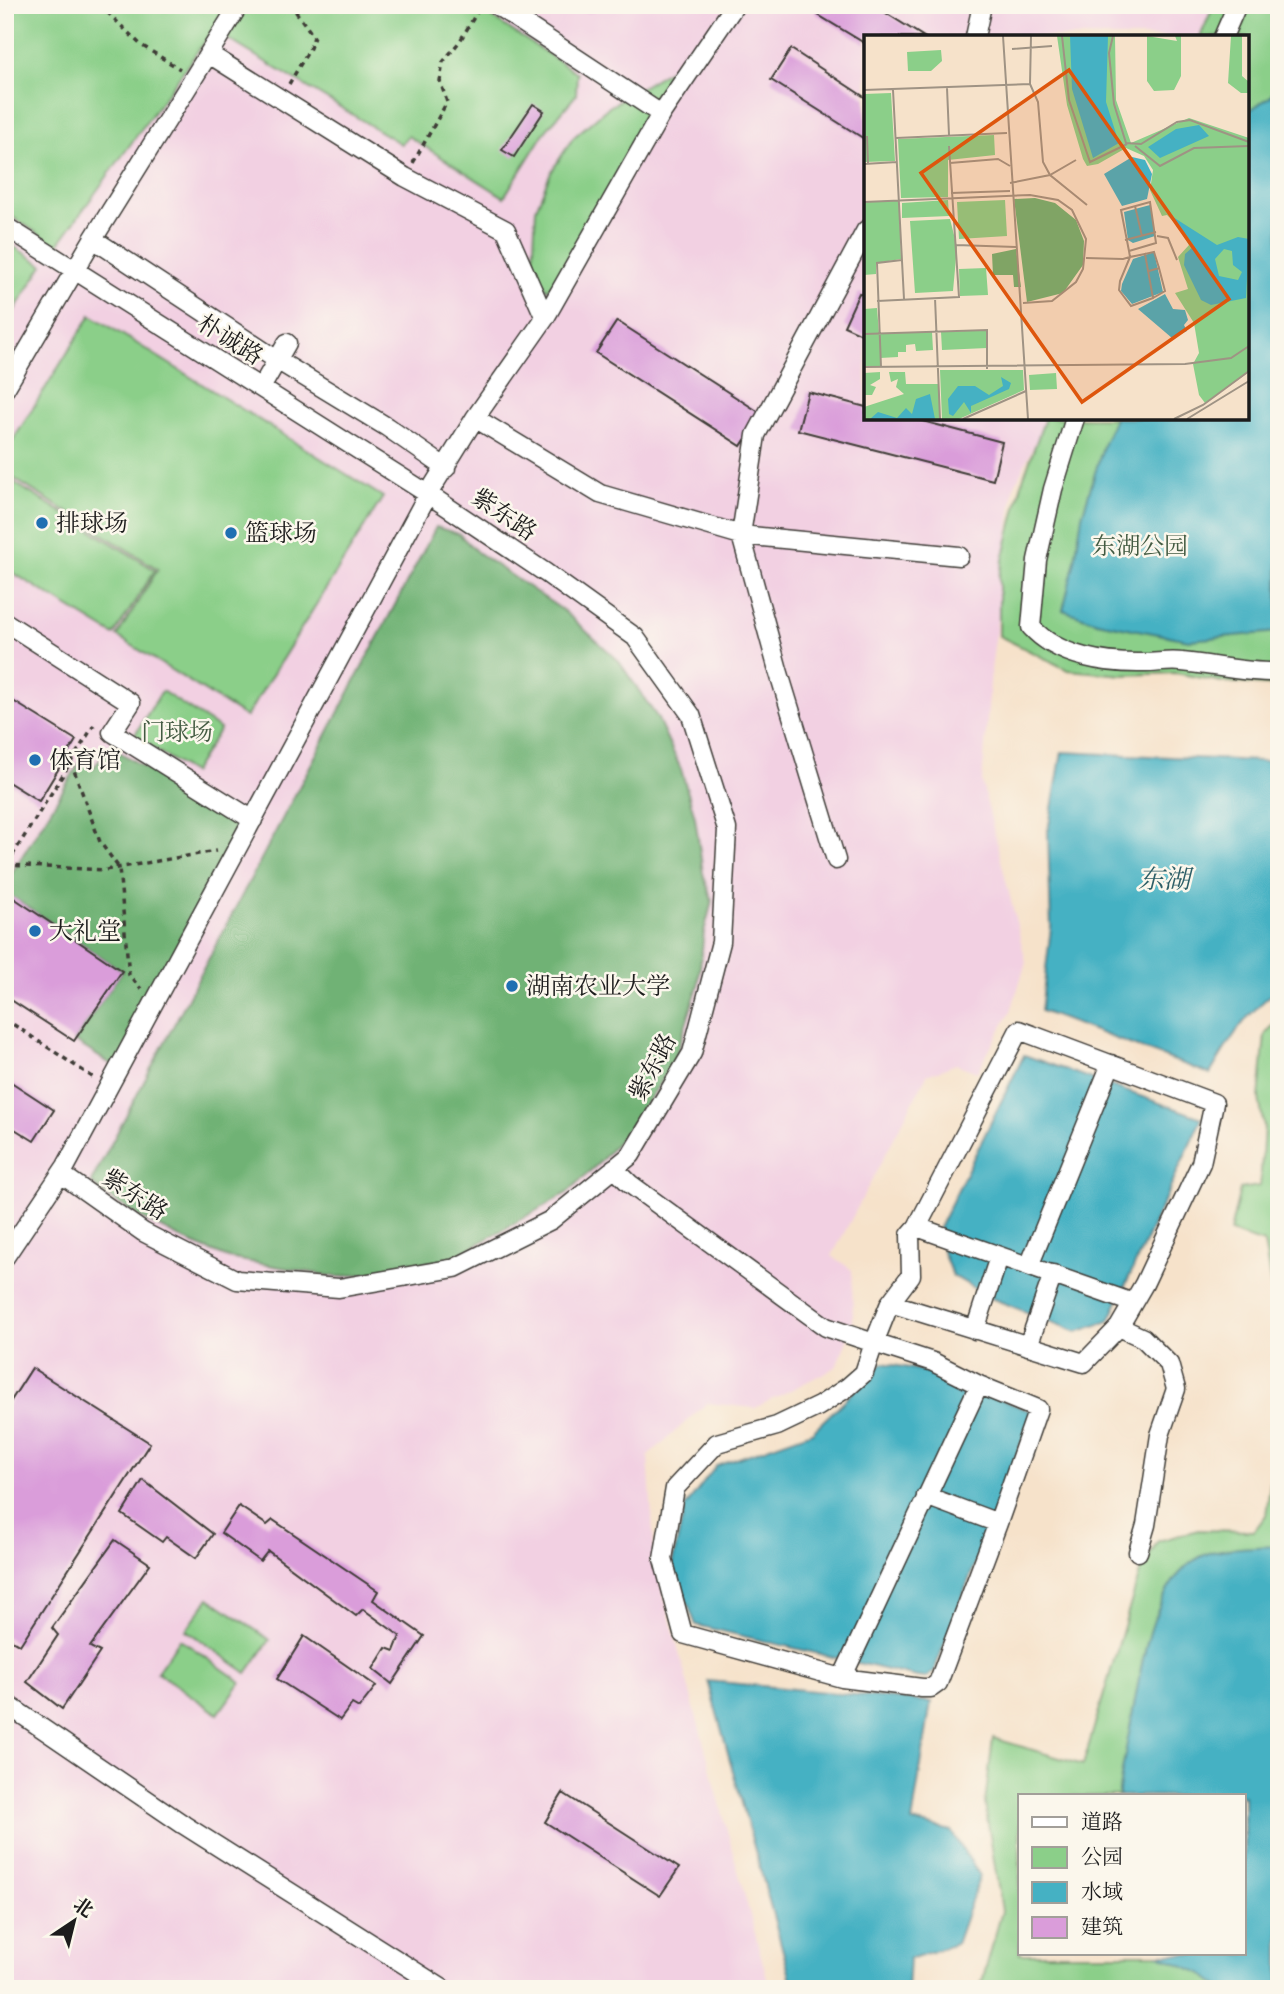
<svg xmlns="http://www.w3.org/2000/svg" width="1284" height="1994" viewBox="0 0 1284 1994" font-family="Cardo,'Noto Serif SC',serif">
	<rect width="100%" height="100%" fill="#fbf7ec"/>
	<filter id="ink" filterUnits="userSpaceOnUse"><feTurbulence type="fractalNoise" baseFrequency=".0143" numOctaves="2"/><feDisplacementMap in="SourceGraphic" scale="14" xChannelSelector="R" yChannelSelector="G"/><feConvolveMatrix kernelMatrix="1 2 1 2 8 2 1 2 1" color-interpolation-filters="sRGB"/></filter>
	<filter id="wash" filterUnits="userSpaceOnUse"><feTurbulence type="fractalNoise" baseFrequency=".00686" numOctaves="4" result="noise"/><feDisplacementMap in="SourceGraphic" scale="28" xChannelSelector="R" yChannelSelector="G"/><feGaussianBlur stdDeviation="1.57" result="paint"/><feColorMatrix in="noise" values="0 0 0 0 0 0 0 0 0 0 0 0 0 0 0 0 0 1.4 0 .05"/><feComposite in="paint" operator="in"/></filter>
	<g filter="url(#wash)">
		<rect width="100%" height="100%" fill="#f6e2ca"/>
		<path fill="#f2d0e2" d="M5,5H1214L1201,37H866V418H1047L1014,487L991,670L982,783L1026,962L1011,1011L977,1072L956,1064L927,1075L832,1256L852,1270L853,1326L836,1367L755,1408L707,1403L648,1456L655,1563L770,1989H5Z"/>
		<path fill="#8bcf89" stroke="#547652" stroke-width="2" fill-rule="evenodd" d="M5,5H473L577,73L576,95L544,133L504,197L408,136L401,144L213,30L57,246L5,212Z
			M1214,5H1279V686L1222,682L1176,673L1123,675L1068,670L999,636V576L1023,479L1045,418H1247V37H1200Z
			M676,66L680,73L554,284L547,290L533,265L536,209L550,174L573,138L606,109Z
			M5,241L43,265L5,325Z
			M91,315L383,497L246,717L117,636L158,569L5,473V453Z
			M5,477L155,570L114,635L5,568Z
			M162,691L220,729L192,773L134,736Z
			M1279,1018V1334L1264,1243L1230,1232L1240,1189L1260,1186L1264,1127L1259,1098L1265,1035Z
			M1279,1375V1989H980L1002,1911L985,1804L993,1738L1083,1765L1140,1572L1158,1541L1198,1530L1254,1531L1266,1515L1274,1457ZM1020,1796H1244V1954H1020Z
			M209,1598L270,1640L247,1673L186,1630Z
			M180,1639L241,1682L218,1714L157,1672Z"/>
		<path fill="#70b275" stroke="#466748" stroke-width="2" d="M436,527L459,534L477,552L564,611L618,660L657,717L681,769L695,817L703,873L712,901L704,932L698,986L674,1063L631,1126L602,1160L567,1193L450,1260L422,1263L382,1272L337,1277L228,1258L184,1240L141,1218L100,1191L91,1182Z
			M110,746L242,828L117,1068L74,1041L122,971L5,892V884L82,759L94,767Z"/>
		<path fill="#45b1c3" stroke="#306670" stroke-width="2" d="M1279,82L1278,632L1189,640L1097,622L1063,610L1075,560L1082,516L1104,443L1115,418H1247V112L1271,96Z
			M1062,752L1279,762V989C1247,1011 1229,1041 1210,1074L1041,1011L1051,927L1048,831Z
			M1024,1055L1202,1118L1109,1321L1077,1332L991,1298L952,1275L936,1234Z
			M883,1363L935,1373L1033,1412L934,1671L926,1678L917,1677L696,1625L672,1564L685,1507L716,1466L812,1432Z
			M1279,1546V1989H1222L1203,1974L1157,1954H1244V1796H1119V1790C1123,1762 1129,1734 1134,1706C1143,1657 1155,1572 1209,1553C1224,1547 1261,1547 1279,1546Z
			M708,1681L931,1702L912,1822L951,1831L980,1876L956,1944L909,1959L907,1989H804L793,1987Z"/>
		<g id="blocks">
			<path fill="#da9dda" d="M570,5H604L592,12H578Z
				M819,5H873L924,37H866V44L815,13Z
				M791,49L866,98V140L771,80Z
				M533,104L544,111L514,157L502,150Z
				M859,293L866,296V336L844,326Z
				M617,321L762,414L741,446L596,353Z
				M808,392L866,407V418H911L1002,442L993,480L798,430Z
				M5,696L76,740L39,801L5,780Z
				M5,892L122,971L74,1041L5,996Z
				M5,1078L54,1110L34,1141L5,1123Z
				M32,1368L150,1443L20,1645L5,1636V1410Z
				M143,1480L213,1534L196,1558L166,1537L162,1542L122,1514Z
				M239,1506L267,1525L273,1520L378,1591L373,1600L424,1636L392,1684L373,1669L386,1648L394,1651L400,1636L363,1609L356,1616L268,1551L260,1561L221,1533Z
				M115,1540L150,1564L90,1647L100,1652L62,1709L27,1682L58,1635L52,1628Z
				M304,1636L376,1686L359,1708L352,1704L340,1720L277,1679Z
				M563,1793L679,1868L660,1896L545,1822Z"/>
		</g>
	</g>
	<g filter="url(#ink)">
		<use href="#blocks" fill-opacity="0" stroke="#3d3a36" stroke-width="2"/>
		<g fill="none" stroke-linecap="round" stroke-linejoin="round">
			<defs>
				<path id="street" d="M496,5L661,114
					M975,37L982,5
					M1223,37L1237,5
					M209,54L405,177L506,230L545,318
					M5,226L428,494L546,573L635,637L691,715L727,829L721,942L692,1053L631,1155L551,1220L455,1268L339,1288L237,1280L143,1232L61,1174
					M93,239L277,360L387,427L446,468
					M261,388L287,343
					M5,389L93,239L239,5
					M475,418L600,494L741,535L959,556
					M1075,418L1053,489L1037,560L1031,627C1058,657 1106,664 1145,663C1157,663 1170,660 1182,662C1215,665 1246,673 1279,672
					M5,622L131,703L112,732L253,820
					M836,860L778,670L741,535L756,435L866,230
					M614,1168L630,1184L826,1327L874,1343L890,1303L1084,1363L1119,1327L1144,1284L1201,1163L1214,1103L1019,1030L917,1227L910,1235L911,1275L890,1303
					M917,1227L1133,1303
					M5,1257L66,1166L428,494L475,418L545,318L661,114L735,5
					M1029,1266L1111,1064
					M1119,1327L1143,1338L1169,1364L1176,1389L1160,1435L1146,1525L1138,1552
					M975,1330L999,1257
					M874,1343L933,1362L979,1385L842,1678L683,1634L663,1559L675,1488L717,1443L777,1426L819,1406L848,1387L864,1373Z
					M1028,1346L1053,1274
					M979,1385L1038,1409L998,1523
					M842,1678L922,1688H931L938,1683L998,1523L926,1496
					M5,1703L184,1825L443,1989"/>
			</defs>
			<use href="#street" stroke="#3d3a36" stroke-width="21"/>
			<path stroke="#3d3a36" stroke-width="3.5" stroke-dasharray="5 5" stroke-linecap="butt" d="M100,5L141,45L180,69
				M289,84L310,48L314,37L291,5
				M413,163L447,102L440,81L443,62L460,41L480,7
				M71,762L100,842L119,868L129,975L141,989
				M7,864L94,725
				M6,865L105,870L216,851
				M5,1019L94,1078"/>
			<use href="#street" stroke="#fff" stroke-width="18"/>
		</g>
	</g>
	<g fill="#1f6fb2" stroke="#fbf7ec" stroke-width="2.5">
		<circle cx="42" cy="523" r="7"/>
		<circle cx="231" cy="533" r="7"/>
		<circle cx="35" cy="760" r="7"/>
		<circle cx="35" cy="931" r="7"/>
		<circle cx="512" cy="986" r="7"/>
	</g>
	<g text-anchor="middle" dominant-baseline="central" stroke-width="5" stroke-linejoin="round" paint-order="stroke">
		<g font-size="24" fill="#1c1c1c" stroke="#fbf7ec">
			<text transform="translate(230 340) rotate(32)">朴诚路</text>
			<text transform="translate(504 515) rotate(34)">紫东路</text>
			<text transform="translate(653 1067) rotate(-62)">紫东路</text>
			<text transform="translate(135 1195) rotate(33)">紫东路</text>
		</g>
		<g font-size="24" fill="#1c1c1c" stroke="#fbf7ec" text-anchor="start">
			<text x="56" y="523">排球场</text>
			<text x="245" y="533">篮球场</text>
			<text x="49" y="760">体育馆</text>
			<text x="49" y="931">大礼堂</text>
			<text x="526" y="986">湖南农业大学</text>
		</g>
		<g font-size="24" fill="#435b42" stroke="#fbf7ec">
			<text x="1140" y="546">东湖公园</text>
			<text x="177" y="732">门球场</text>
		</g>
		<g font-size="26" font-style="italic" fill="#2e5f67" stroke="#fbf7ec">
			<text x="1164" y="879">东湖</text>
		</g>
	</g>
	<g transform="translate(864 35)">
		<rect width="385" height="385" fill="#f6e2ca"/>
		<path d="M193,1H251L252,65L267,108L325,83L385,103V337L341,368L335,360L329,329L335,318L330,288L311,258L324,254L314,222L325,210L313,190L303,180L298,181L286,155L289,135L280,121L262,113L234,129L223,131L219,124L203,70ZM283,1L313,6L311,1H317V41L310,55L290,56L283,46ZM367,1H378V41L385,47V58H377L364,48ZM77,15L78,26L67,36H44L43,17ZM27,58L31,126L0,127V59ZM130,100L131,120L84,125V162L37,163L34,104ZM35,165L37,224L12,228V239L0,240V167ZM84,165L85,181L38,183V168ZM141,165L143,201L95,204L93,167ZM86,184L93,212L89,256L51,258L46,186ZM122,233L124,260L96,261L95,234ZM13,273L15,298L68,297L69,315L52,316L51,309L42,310V317H34V322L16,323L17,332H0V274ZM123,295V313L78,315L77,297ZM76,335H159L160,355L95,384H78ZM16,337V344L6,350L12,352L8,360H0V338ZM25,337H41L42,349H75L76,384H0V372L40,359L32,352L34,344L27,347ZM192,338L193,354L166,355L165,340Z" fill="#8bcf89"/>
		<path d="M171,163L191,168L212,185L220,206L219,230L199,258L163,267L150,164ZM152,214L157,252H150L149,240H129L128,219Z" fill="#70b275"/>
		<path d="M206,1H244L242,67L255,108L229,123L208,54ZM335,90L345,101L296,123L284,112L312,94ZM268,122L281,125L288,139L283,164L258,171L240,139ZM286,170L291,201L269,208L264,205L260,177ZM309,182L353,210L374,202L385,204L382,263L347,270L337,265L320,230L321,219L330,211ZM360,214L368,216L369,230L378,237L374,245L355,241L351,224ZM290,217L299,257L268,269L257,256L258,249L269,224ZM301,259L309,274L321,275L324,285L320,290L323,296L308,303L274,274ZM137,342L147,348L145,354L107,371V378L100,367L89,381L85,379L84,364L94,351H111L125,360L139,351ZM66,359L71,384H6L14,377L33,383L42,373L48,379L52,364Z" fill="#45b1c3" fill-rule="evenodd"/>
		<path fill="none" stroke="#9f9384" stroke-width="2" d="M139,1L164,384M198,1L205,65L226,127L263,109M249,1L245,18L250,69L262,108L277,109L313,87L326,85L385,107M148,14L188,11M166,49L174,67L179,127L186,140L223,170M83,53L85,100M0,55L166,49L167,1M29,55L40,264M3,101L4,129M32,103L143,98M271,111L296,131L330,113L385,111M86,128L134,124L146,131M0,129L33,127M146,148L186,140L212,125M87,158L146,156M0,167L166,160L194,165L208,175L222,204L219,234L212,247L188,266L159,268M271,171L278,201M293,201L304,203L313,225M261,205L292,197M92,210L152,212M281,219L289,263L267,271L255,255L256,246L266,222ZM281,219L290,217L295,233M222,223L259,224L266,222L265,216L292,208L286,167L257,175L265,216M285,236L295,233L301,256L289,263M71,263L76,384M13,266L95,262L85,111M0,299L123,295V334M0,332L321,329L367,323L385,311M17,332L13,228L38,225M99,384L162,356M310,384L339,370L385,336M323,384L385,346"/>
		<path fill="#de560d" fill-opacity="0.15" stroke="#de560d" stroke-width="3.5" d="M205,35L365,264L218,367L57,138Z"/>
		<rect width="385" height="385" fill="none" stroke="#1c1c1c" stroke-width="3.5"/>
	</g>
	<rect width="1284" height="1994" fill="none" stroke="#fbf7ec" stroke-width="28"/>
	<rect x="1018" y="1794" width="228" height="161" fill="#fbf7ec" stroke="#a29f99" stroke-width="2"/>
	<rect x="1032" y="1817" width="35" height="10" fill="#ffffff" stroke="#a29f99" stroke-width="2"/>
	<text x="1081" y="1829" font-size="21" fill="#1c1c1c">道路</text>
	<rect x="1032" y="1847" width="35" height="21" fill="#8bcf89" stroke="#a29f99" stroke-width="2"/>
	<text x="1081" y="1864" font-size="21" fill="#1c1c1c">公园</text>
	<rect x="1032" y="1882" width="35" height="21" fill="#45b1c3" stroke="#a29f99" stroke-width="2"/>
	<text x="1081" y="1899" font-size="21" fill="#1c1c1c">水域</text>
	<rect x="1032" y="1917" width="35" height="21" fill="#da9dda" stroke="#a29f99" stroke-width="2"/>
	<text x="1081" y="1934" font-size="21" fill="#1c1c1c">建筑</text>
	<g transform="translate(74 1921) rotate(35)" stroke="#fbf7ec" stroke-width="5" paint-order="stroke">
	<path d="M0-5L12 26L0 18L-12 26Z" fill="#1c1c1c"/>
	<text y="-10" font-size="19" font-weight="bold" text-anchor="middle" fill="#1c1c1c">北</text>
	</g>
</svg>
